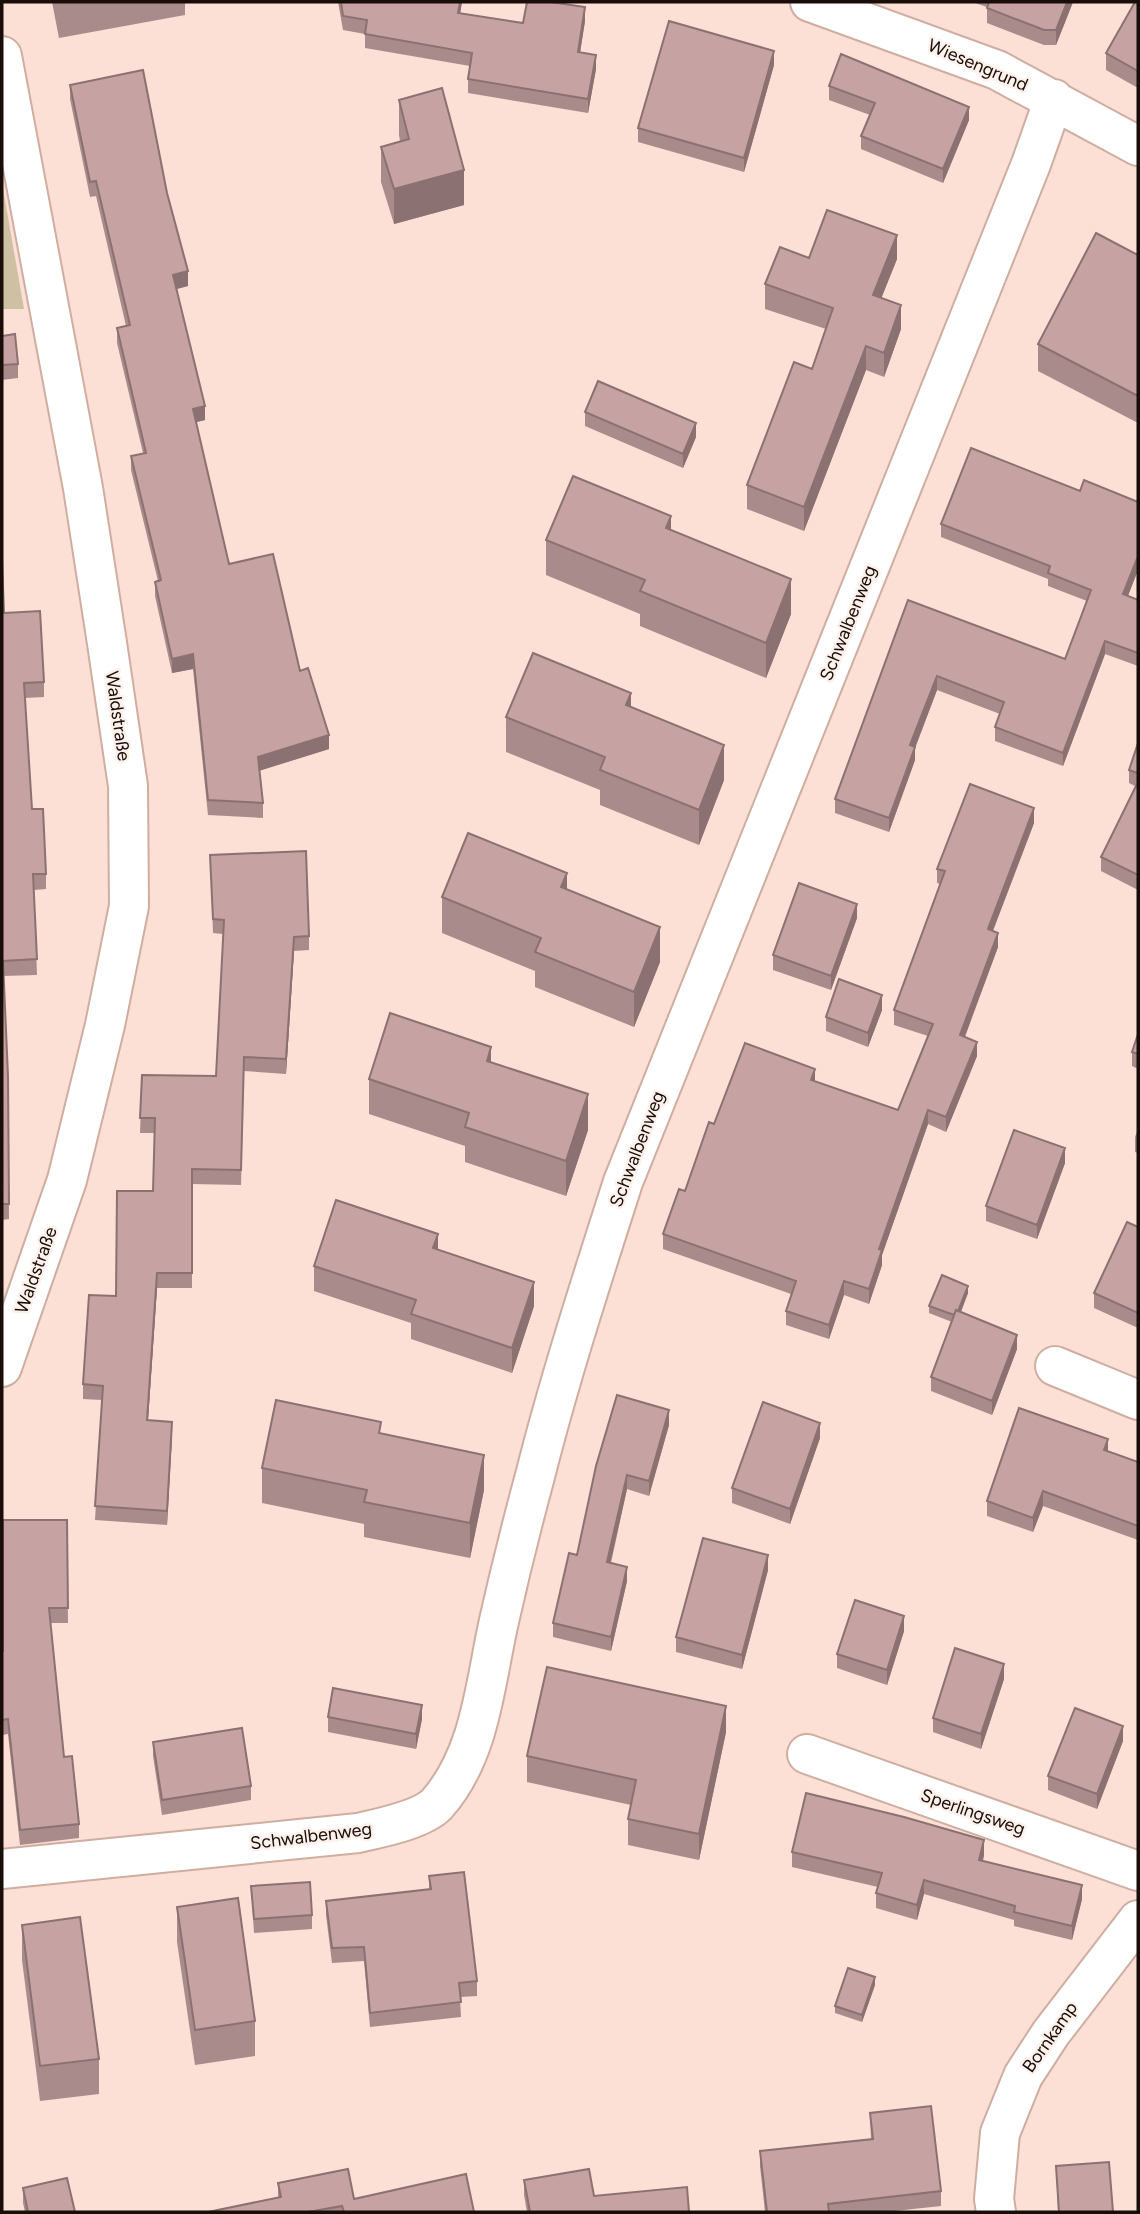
<svg xmlns="http://www.w3.org/2000/svg" width="1140" height="2214" viewBox="0 0 1140 2214" font-family="Figtree,sans-serif">
	<rect width="100%" height="100%" fill="#fcdfd5"/>
	<path fill="#cdc0a3" d="M2,183L24,309H2Z"/>
	<g fill="none" stroke-linecap="round" stroke-linejoin="round">
		<defs>
			<path id="minor" d="M810,2L997,70L1138,146
				M2,56L83,488L107,643L128,786L129,906L105,1025L67,1180L2,1367
				M1055,1366L1138,1400
				M807,1754L1138,1871
				M2,1869L358,1833C379,1828 422,1820 437,1804C481,1754 485,1683 499,1621C510,1572 522,1524 535,1476C560,1377 592,1279 623,1182L1031,164L1054,99
				M996,2212L994,2199L1000,2133L1023,2076L1051,2033L1138,1920"/>
		</defs>
		<use href="#minor" stroke="#cfaea1" stroke-width="42"/>
		<use href="#minor" stroke="#fff" stroke-width="38"/>
	</g>
	<path fill="#aa8b8b" d="M52,2H185V15L59,38Z
		M338,2H462L460,13L523,23L585,21L580,52L596,69L588,113L468,93V79L470,66L365,48V34L343,30Z
		M972,2H1073L1056,45H1044L987,23V7Z
		M1138,2V88L1106,70V53Z
		M774,65L744,172L638,142V128Z
		M70,85L167,193L188,286L176,289L205,420L196,422L229,564L300,671L329,749L259,771L263,803V818L208,815L193,669L172,673L155,596V582L158,581L131,470V456L143,453L117,343V328L126,326L96,196L90,197L70,99Z
		M829,86L969,120L943,183L861,149V136L870,115L829,100Z
		M399,100L464,205L394,224L381,182V147L400,141L399,135Z
		M1138,255V423L1038,371V344Z
		M809,258L897,259L881,298L901,329L884,377L866,370L804,531L747,509V485L812,369L826,329L765,309V284Z
		M2,336L18,364V378L2,380Z
		M585,412L696,437L683,468L585,426Z
		M1080,491L1138,502V570L1128,596L1138,600V666L1105,654L1063,766L995,741V727L1000,714L937,690L915,748V760L889,832L835,813V799L908,600L1065,659L1087,601L1048,586V579L941,537V524Z
		M671,530L791,614L766,678L640,626V614L546,575V540Z
		M2,561L4,613L44,682V697L25,698L32,809L46,874V889L34,890L37,975L3,976L8,1076L9,1219L2,1220Z
		M631,707L724,780L699,845L600,805V790L506,752V717Z
		M1138,743V890L1101,871V857L1135,786L1129,783V770Z
		M1034,823L993,931L998,947L965,1037L977,1056L946,1132L928,1124L882,1255V1265L869,1304L844,1295L829,1339L786,1325V1311L791,1294L663,1249V1234L685,1191L714,1124L815,1082L898,1110L928,1036L894,1025V1010L940,884L937,883V869Z
		M210,855L309,936V950L294,951L286,1074L244,1071L241,1185L192,1184V1288H157L148,1420L172,1436L167,1525L95,1520L102,1400L83,1399V1384L116,1296L153,1191L155,1133H140L142,1075L216,1076L223,934L213,933Z
		M567,889L660,962L634,1027L535,987V971L442,933V897Z
		M857,918L831,990L773,970V955Z
		M882,1010L868,1047L826,1031V1017Z
		M1138,1034V1069L1132,1066V1052Z
		M491,1062L588,1130L566,1196L465,1162V1146L369,1114V1079Z
		M1138,1129V1153L1135,1152V1137Z
		M1065,1163L1037,1239L986,1221V1206Z
		M1138,1227V1328L1094,1308V1293Z
		M314,1266L534,1306L512,1373L411,1339V1323L314,1291Z
		M968,1293L961,1312L1017,1349L992,1415L931,1391V1377L952,1322L929,1313V1306Z
		M669,1425L649,1496L627,1489L611,1563L627,1581L611,1651L553,1637V1623L577,1555L596,1466Z
		M381,1434L484,1490L470,1558L364,1537V1524L262,1503V1468Z
		M820,1438L790,1524L732,1503V1488Z
		M1108,1451L1138,1462V1540L1043,1506L1033,1532L987,1516V1501Z
		M67,1520L68,1623H50L64,1757L79,1824V1838L20,1845L8,1734L2,1735V1651H3Z
		M768,1570L742,1669L676,1652V1637Z
		M904,1631L887,1685L837,1668V1654Z
		M1004,1679L981,1749L933,1732V1718Z
		M328,1717L422,1719L416,1749L328,1732Z
		M726,1732L699,1860L628,1845V1819L631,1805L527,1782V1756Z
		M1123,1741L1097,1809L1048,1790V1776Z
		M153,1742L251,1786V1800L162,1815L153,1756Z
		M792,1852L984,1855L983,1861L1082,1899L1072,1940L1014,1926V1920L924,1894L917,1920L876,1908V1893L878,1887L792,1867Z
		M429,1876L477,1981V1996L460,1997L461,2017L370,2027L364,1961L332,1963L326,1915V1901L429,1889Z
		M251,1886L312,1915V1929L254,1933Z
		M177,1907L255,2021V2056L195,2065L177,1942Z
		M22,1925L99,2059V2094L40,2101L22,1960Z
		M875,1985L862,2022L835,2013V2006Z
		M870,2113L941,2191V2206L885,2212H765L760,2166V2151L871,2139Z
		M1056,2166L1113,2212H1058Z
		M524,2180L594,2196L689,2212H527L524,2195Z
		M278,2183L354,2199L474,2212H208L278,2198Z
		M23,2188L75,2212H25L23,2203Z"/>
	<path fill="#8b7171" d="M460,2H462L458,27V13Z
		M1067,2H1073L1056,45V30Z
		M585,7V21L578,66V52Z
		M774,51V65L744,172V158Z
		M596,55V69L588,113V99Z
		M969,107V120L943,183V169Z
		M464,170V205L394,224V189Z
		M897,235V259L873,319V295Z
		M188,271V286L173,290V275Z
		M901,305V329L884,377V353Z
		M866,346V370L804,531V507Z
		M205,406V420L193,423V409Z
		M696,423V437L683,468V454Z
		M671,516V551L666,528Z
		M1138,556V570L1123,608V594Z
		M791,579V614L766,678V643Z
		M1105,641V654L1063,766V753Z
		M193,654V669L172,673V659Z
		M937,676V690L915,748V760L889,832V818L910,745Z
		M631,693V728L626,705Z
		M329,735V749L258,771V757Z
		M724,745V780L699,845V810Z
		M1034,808V823L988,943V929Z
		M567,873V908L561,887Z
		M857,904V918L831,990V976Z
		M660,927V962L634,1027V992Z
		M998,933V947L960,1049V1035Z
		M294,937V951L286,1074V1059Z
		M882,995V1010L868,1047V1033Z
		M977,1042V1056L946,1132V1117Z
		M491,1047V1082L487,1061Z
		M815,1069V1083L811,1080Z
		M588,1094V1130L566,1196V1161Z
		M928,1110V1124L882,1255V1265L869,1304V1289L879,1249Z
		M1065,1148V1163L1037,1239V1225Z
		M438,1234V1259L433,1248Z
		M157,1273V1288L147,1435V1420Z
		M844,1281V1295L829,1339V1325Z
		M534,1282V1306L512,1373V1348Z
		M968,1286V1293L956,1324V1316Z
		M1017,1335V1349L992,1415V1401Z
		M669,1410V1425L649,1496V1481Z
		M172,1422V1436L167,1525V1511Z
		M820,1423V1438L790,1524V1509Z
		M1108,1439V1454L1104,1450Z
		M484,1455V1490L470,1558V1523Z
		M627,1475V1489L607,1577V1562Z
		M1043,1491V1506L1033,1532V1518Z
		M768,1555V1570L742,1669V1655Z
		M627,1567V1581L611,1651V1637Z
		M904,1616V1631L887,1685V1670Z
		M1004,1664V1679L981,1749V1734Z
		M422,1705V1719L416,1749V1734Z
		M726,1706V1732L699,1860V1834Z
		M1123,1726V1741L1097,1809V1794Z
		M984,1840V1855L979,1874V1860Z
		M924,1880V1894L917,1920V1905Z
		M1082,1885V1899L1072,1940V1926Z
		M875,1977V1985L862,2022V2015Z"/>
	<path fill="#c6a2a2" stroke="#8b7171" stroke-width="2" d="M341,2H460L458,13L523,23L527,2H551L585,7L578,52L596,55L588,99L468,79L472,53L365,34L367,20L343,16Z
		M989,2H1067L1056,30H1044L987,8Z
		M1135,2H1138V71L1106,53Z
		M669,21L774,51L744,158L638,128Z
		M841,54L969,107L943,169L861,136L875,103L829,86Z
		M143,70L167,193L188,271L173,275L205,406L193,409L229,564L273,554L300,671L308,668L329,735L258,757L263,803L208,800L193,654L172,659L155,582L161,580L131,456L146,453L117,328L130,325L96,181L90,182L70,85Z
		M442,88L464,170L394,189L381,147L409,139L399,100Z
		M827,210L897,235L873,295L901,305L884,353L866,346L804,507L747,485L794,362L812,369L833,308L765,284L780,247L809,258Z
		M1096,233L1138,255V396L1038,344Z
		M15,334L18,364L2,365V336Z
		M598,381L696,423L683,454L585,412Z
		M971,448L1080,491L1084,480L1138,502V556L1123,594L1138,600V653L1105,641L1063,753L995,727L1004,702L937,676L910,745L915,747L889,818L835,799L908,600L1065,659L1091,590L1048,573L1050,566L941,524Z
		M573,476L671,516L666,528L791,579L766,643L640,591L645,580L546,540Z
		M2,561L4,613L40,611L44,682L24,683L32,809H43L46,874H33L37,959L3,961L8,1076L9,1204H2Z
		M533,653L631,693L626,705L724,745L699,810L600,770L605,757L506,717Z
		M1138,743V773L1129,770Z
		M970,784L1034,808L988,929L998,933L960,1035L977,1042L946,1117L928,1110L879,1249L882,1250L869,1289L844,1281L829,1325L786,1311L796,1281L663,1234L679,1189L685,1191L709,1122L714,1124L745,1043L815,1069L811,1080L898,1110L933,1024L894,1010L945,871L937,869Z
		M1137,784H1138V875L1101,857Z
		M468,833L567,873L561,887L660,927L634,992L535,952L541,938L442,897Z
		M306,851L309,936L294,937L286,1059L244,1057L241,1170L192,1169V1273H157L147,1420L172,1422L167,1511L95,1506L103,1386L83,1384L89,1295L116,1296L117,1191H153L155,1118H140L142,1075L216,1076L224,920L213,919L210,855Z
		M799,883L857,904L831,976L773,955Z
		M839,979L882,995L868,1033L826,1017Z
		M390,1013L491,1047L487,1061L588,1094L566,1161L465,1127L469,1113L369,1079Z
		M1138,1034V1054L1132,1052Z
		M1014,1130L1065,1148L1037,1225L986,1206Z
		M336,1200L438,1234L433,1248L534,1282L512,1348L411,1314L416,1300L314,1266Z
		M1127,1222L1138,1227V1313L1094,1293Z
		M942,1275L968,1286L958,1311L956,1310L954,1315L929,1306Z
		M956,1310L1017,1335L992,1401L931,1377Z
		M617,1395L669,1410L649,1481L627,1475L607,1562L627,1567L611,1637L553,1623L569,1553L577,1555L596,1466Z
		M276,1400L381,1422L379,1433L484,1455L470,1523L364,1502L367,1490L262,1468Z
		M763,1402L820,1423L790,1509L732,1488Z
		M1019,1408L1108,1439L1104,1450L1138,1462V1526L1043,1491L1033,1518L987,1501Z
		M3,1520H67L68,1608H49L64,1757L72,1756L79,1824L20,1830L8,1719L2,1720V1651H3Z
		M703,1538L768,1555L742,1655L676,1637Z
		M855,1600L904,1616L887,1670L837,1654Z
		M955,1648L1004,1664L981,1734L933,1718Z
		M547,1667L726,1706L699,1834L628,1819L636,1780L527,1756Z
		M333,1688L422,1705L416,1734L328,1717Z
		M1075,1708L1123,1726L1097,1794L1048,1776Z
		M242,1728L251,1786L162,1800L153,1742Z
		M806,1793L904,1817L984,1840L979,1860L1082,1885L1072,1926L1014,1912L1015,1906L924,1880L917,1905L876,1893L882,1873L792,1852Z
		M464,1872L477,1981L459,1983L461,2002L370,2013L364,1947L332,1948L326,1901L431,1889L429,1876Z
		M310,1882L312,1915L254,1919L251,1886Z
		M238,1898L255,2021L195,2030L177,1907Z
		M80,1917L99,2059L40,2066L22,1925Z
		M848,1968L875,1977L862,2015L835,2006Z
		M931,2106L941,2191L828,2204L829,2212H767L760,2151L873,2139L870,2113Z
		M1109,2162L1113,2212H1059L1056,2166Z
		M348,2169L354,2199L466,2174L474,2212H344L342,2206L308,2212H208L281,2197L278,2183Z
		M589,2169L594,2196L687,2187L689,2212H530L524,2180Z
		M67,2178L75,2212H28L23,2188Z"/>
	<g text-anchor="middle" dominant-baseline="central" stroke-width="5" stroke-linejoin="round" paint-order="stroke">
		<g font-size="18" fill="#180d08" stroke="#fef0eb">
			<text transform="translate(978 65) rotate(23)">Wiesengrund</text>
			<text transform="translate(848 623) rotate(-68)">Schwalbenweg</text>
			<text transform="translate(118 716) rotate(82)">Waldstraße</text>
			<text transform="translate(637 1149) rotate(-69)">Schwalbenweg</text>
			<text transform="translate(36 1270) rotate(-70)">Waldstraße</text>
			<text transform="translate(973 1812) rotate(19)">Sperlingsweg</text>
			<text transform="translate(311 1836) rotate(-7)">Schwalbenweg</text>
			<text transform="translate(1050 2037) rotate(-55)">Bornkamp</text>
		</g>
	</g>
	<rect width="1140" height="2214" fill="none" stroke="#180d08" stroke-width="7"/>
</svg>
